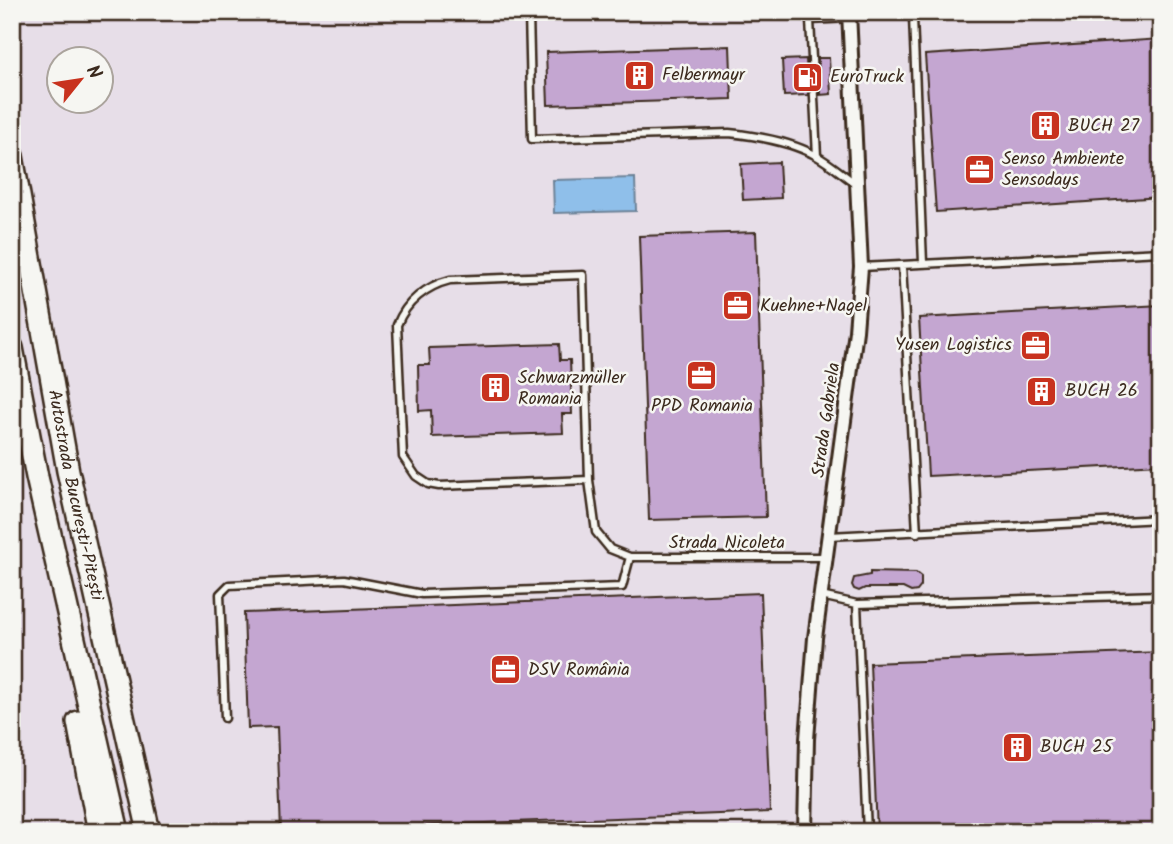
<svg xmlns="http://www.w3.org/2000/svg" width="1173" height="844" viewBox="0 0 1173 844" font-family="Kalam,sans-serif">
	<rect width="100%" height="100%" fill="#f6f6f2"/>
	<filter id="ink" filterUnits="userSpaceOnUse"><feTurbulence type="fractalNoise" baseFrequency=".0143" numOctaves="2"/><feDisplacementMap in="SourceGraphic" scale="14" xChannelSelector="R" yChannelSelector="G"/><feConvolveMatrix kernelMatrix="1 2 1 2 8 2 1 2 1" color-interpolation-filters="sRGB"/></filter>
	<g filter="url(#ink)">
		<path fill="#e7dee8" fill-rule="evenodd" d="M12,12H1161V832H12ZM60,60H102V102H60Z"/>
		<path fill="#8fbfea" stroke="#6d8398" stroke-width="2" d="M635,178L636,211L554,213L553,180Z"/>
		<path fill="#c4a6d1" stroke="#3b2a1e" stroke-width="2" d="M1161,39V197L936,212L925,55Z
			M730,46L732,99L548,105L546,52Z
			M818,58H829L831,94L820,95Z
			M806,59L808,95L784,96L782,60Z
			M779,162L781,198L743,200L741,164Z
			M756,232L766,517L649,520L639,236Z
			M1161,305V464L928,476L919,318Z
			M559,344L560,360H570L572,414H562L563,433L432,437L431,410L419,411L418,365H430L429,348Z
			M870,572L916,573L921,577V586L917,591L911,592L903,588H865L859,591L854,589L852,585L854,578L870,575Z
			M761,593L770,812L281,831L277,727L248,728L244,613Z
			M1161,652V832H877L870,663Z"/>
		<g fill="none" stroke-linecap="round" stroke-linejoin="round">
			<defs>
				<path id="lane" d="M554,12L529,13L532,139L729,133C758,136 789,141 815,155C830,163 843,175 856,184
					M917,12L913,17L923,263
					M817,156L810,20L850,18
					M902,265L917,533
					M861,267L1161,252
					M589,480L439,486L428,484L416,476L403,457L397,325C406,302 426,286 450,280L583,275L589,480L596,532L610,549L630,557H825
					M829,536L1161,519
					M821,596L857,604L1161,595
					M857,604L867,832
					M225,718L220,594L229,585L344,579L422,594L622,587L630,557"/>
				<path id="street" d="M805,832L807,739L815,638L856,331L861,267L849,12"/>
				<g id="highway">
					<path id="s1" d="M12,156L68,471L149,832"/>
					<path d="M12,348L37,477L118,832"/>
					<path d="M78,722L99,832"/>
				</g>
			</defs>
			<use href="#lane" stroke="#3b2a1e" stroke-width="11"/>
			<use href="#street" stroke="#3b2a1e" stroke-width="18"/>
			<use href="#highway" stroke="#3b2a1e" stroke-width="26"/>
			<use href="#lane" stroke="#f6f6f2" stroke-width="6"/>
			<use href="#street" stroke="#f6f6f2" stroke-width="12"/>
			<use href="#highway" stroke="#f6f6f2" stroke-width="21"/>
		</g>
	</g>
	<defs>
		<symbol id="building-square" viewBox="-11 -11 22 22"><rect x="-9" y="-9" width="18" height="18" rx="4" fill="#c8321e" stroke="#f6f6f2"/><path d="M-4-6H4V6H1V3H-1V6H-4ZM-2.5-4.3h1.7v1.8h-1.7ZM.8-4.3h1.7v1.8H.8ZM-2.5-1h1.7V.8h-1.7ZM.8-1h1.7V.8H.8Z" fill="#fff"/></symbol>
		<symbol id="fuel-square" viewBox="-11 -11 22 22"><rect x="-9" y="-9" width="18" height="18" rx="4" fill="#c8321e" stroke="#f6f6f2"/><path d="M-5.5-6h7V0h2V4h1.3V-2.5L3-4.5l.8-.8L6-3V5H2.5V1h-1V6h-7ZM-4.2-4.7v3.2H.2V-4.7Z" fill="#fff"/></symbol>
		<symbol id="office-square" viewBox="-11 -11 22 22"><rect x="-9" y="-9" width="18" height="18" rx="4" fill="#c8321e" stroke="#f6f6f2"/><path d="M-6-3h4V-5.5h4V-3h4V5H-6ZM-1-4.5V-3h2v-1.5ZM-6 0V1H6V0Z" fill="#fff"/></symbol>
	</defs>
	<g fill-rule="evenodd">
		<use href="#building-square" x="622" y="58" width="35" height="35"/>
		<use href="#fuel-square" x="790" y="60" width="35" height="35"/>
		<use href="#building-square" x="1028" y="108" width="35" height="35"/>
		<use href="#office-square" x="962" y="152" width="35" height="35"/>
		<use href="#office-square" x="720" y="288" width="35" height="35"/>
		<use href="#office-square" x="1018" y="328" width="35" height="35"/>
		<use href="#office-square" x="684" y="358" width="35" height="35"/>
		<use href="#building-square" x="478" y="370" width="35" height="35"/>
		<use href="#building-square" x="1024" y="374" width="35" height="35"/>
		<use href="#office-square" x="488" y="652" width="35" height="35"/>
		<use href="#building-square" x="1000" y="730" width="35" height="35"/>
	</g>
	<g text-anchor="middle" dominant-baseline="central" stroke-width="5" stroke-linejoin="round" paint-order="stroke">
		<g font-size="18" fill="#3b2a1e" stroke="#f6f6f2" text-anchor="start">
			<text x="662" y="75">Felbermayr</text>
			<text x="830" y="77">EuroTruck</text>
			<text x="1068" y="126">BUCH 27</text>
			<text x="1002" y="159">Senso Ambiente<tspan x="1002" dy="21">Sensodays</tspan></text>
			<text x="760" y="306">Kuehne+Nagel</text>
			<text x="1012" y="345" text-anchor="end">Yusen Logistics</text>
			<text x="518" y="378">Schwarzmüller<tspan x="518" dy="21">Romania</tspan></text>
			<text x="1065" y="391">BUCH 26</text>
			<text x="702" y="406" text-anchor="middle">PPD Romania</text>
			<text x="528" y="670">DSV România</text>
			<text x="1040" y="747">BUCH 25</text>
		</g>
		<g font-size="18" fill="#3b2a1e" stroke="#f6f6f2">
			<text transform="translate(827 420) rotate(-82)">Strada Gabriela</text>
			<text stroke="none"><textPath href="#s1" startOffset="345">Autostrada București-Pitești</textPath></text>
			<text x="727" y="543">Strada Nicoleta</text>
		</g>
	</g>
	<rect width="1173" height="844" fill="none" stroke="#f6f6f2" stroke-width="42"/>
	<rect x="21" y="21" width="1131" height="802" fill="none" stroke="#3b2a1e" stroke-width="2.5" filter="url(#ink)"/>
	<g transform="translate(80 80) rotate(60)"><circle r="33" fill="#f6f6f2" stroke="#aba49d" stroke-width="2"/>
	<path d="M0-5L12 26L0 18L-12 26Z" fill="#c8321e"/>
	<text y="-10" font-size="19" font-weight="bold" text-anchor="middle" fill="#3b2a1e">N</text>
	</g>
</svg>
